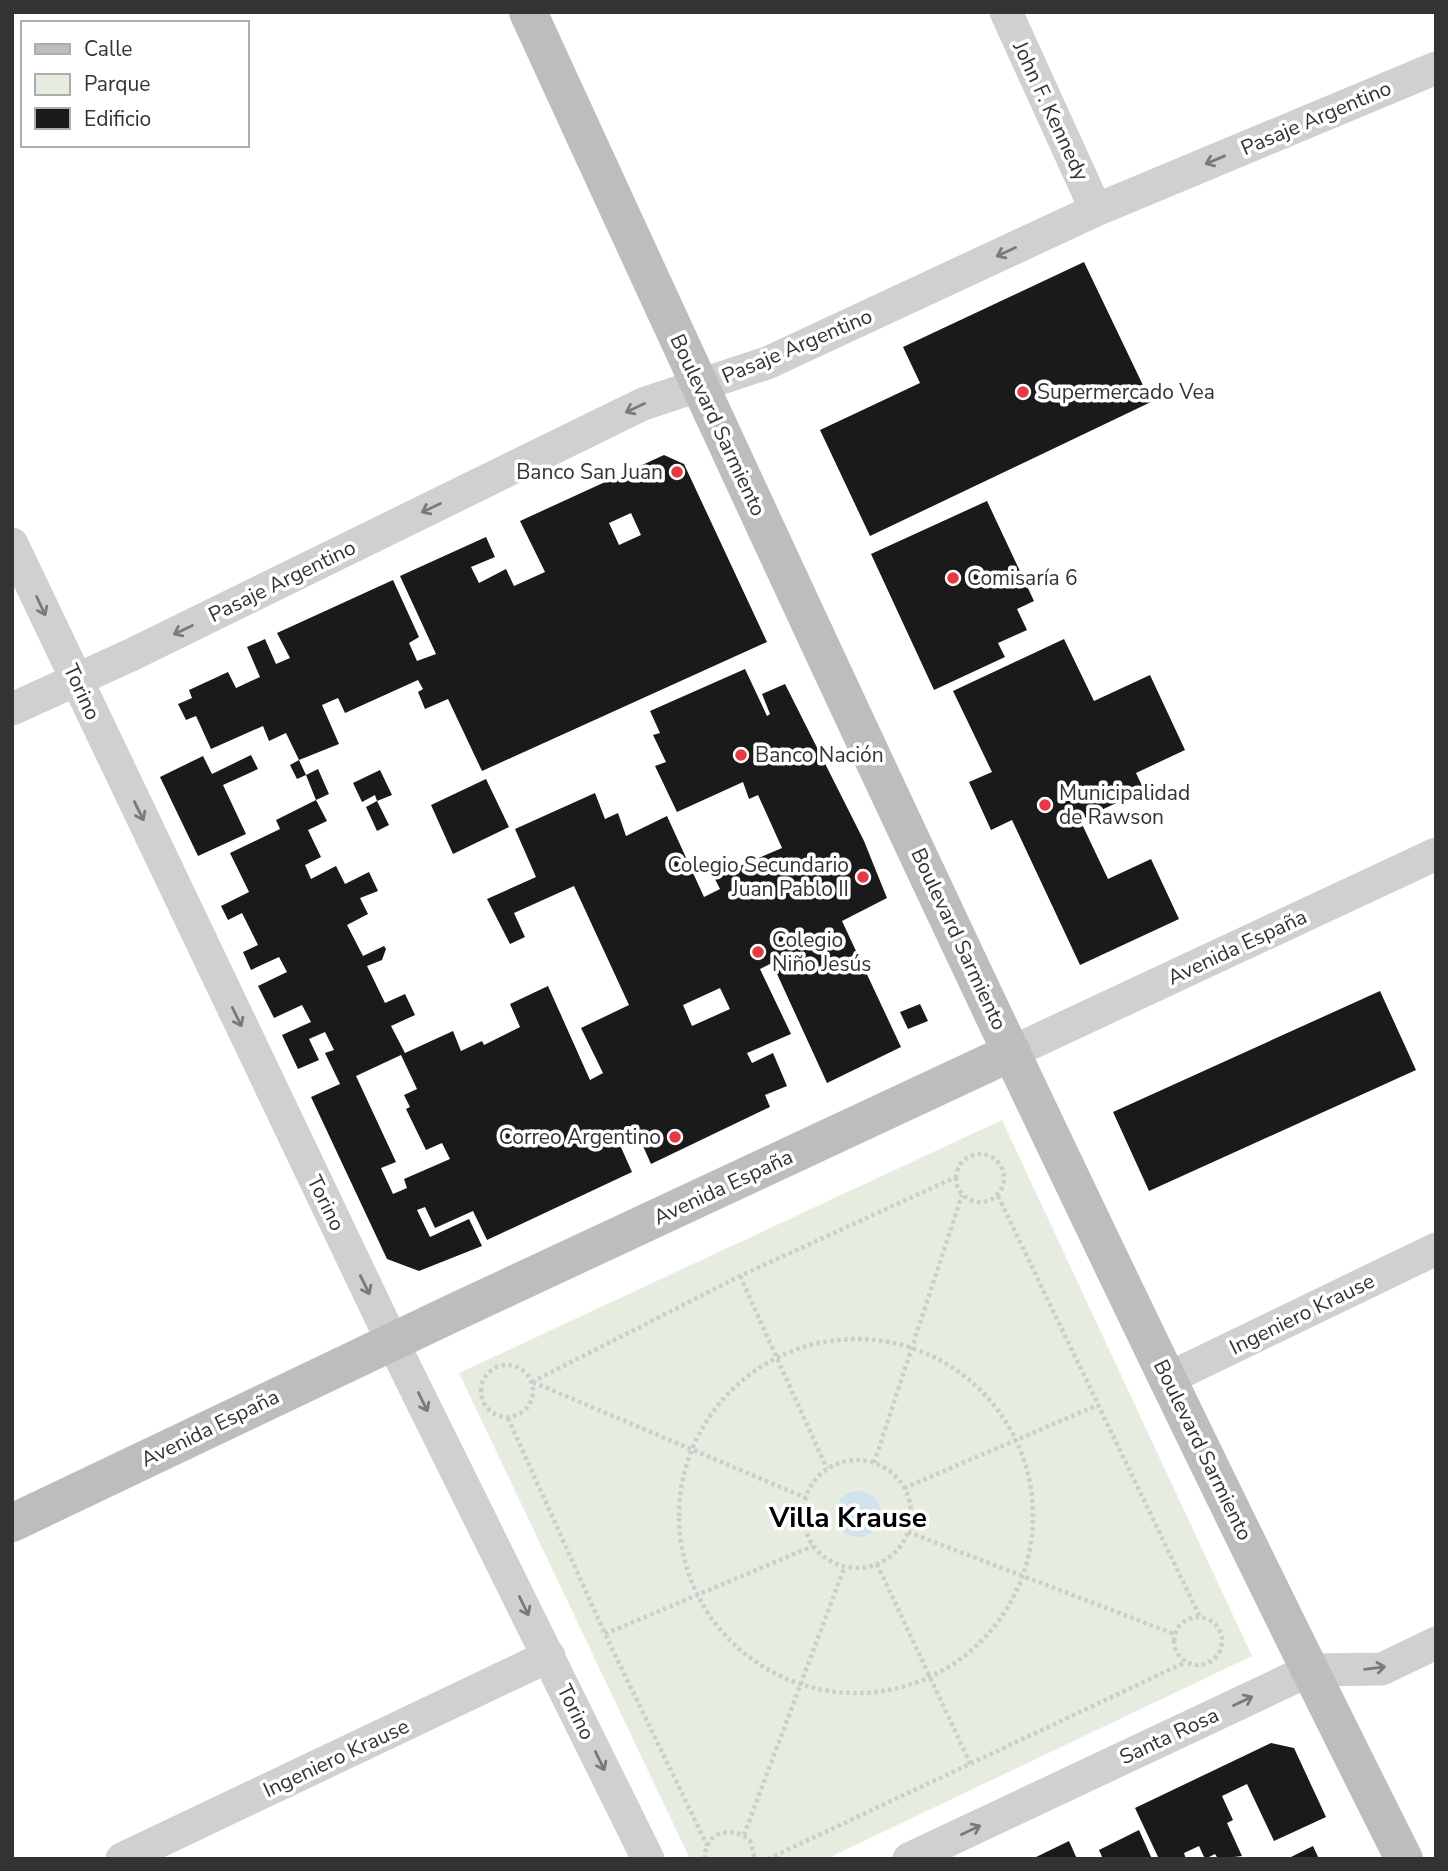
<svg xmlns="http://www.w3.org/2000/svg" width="1448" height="1871" viewBox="0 0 1448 1871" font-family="'Nunito Sans',sans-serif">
	<rect width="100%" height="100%" fill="#fff"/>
	<path fill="#e6ecdf" d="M1002,1120L1252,1656L826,1859H690L459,1373Z"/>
	<path fill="#cfe2ee" d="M835 1514a23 23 0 1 1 46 0a23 23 0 1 1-46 0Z"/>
	<path fill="#1a1a1a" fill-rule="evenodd" d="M1084,262L1151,402L870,536L820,430L920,383L903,347Z
		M664,455L684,464L767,642L482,771L448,699L425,709L418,692L423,689L418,680L345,713L338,698L322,705L339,744L299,760L286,733L269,741L263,726L211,749L196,716L186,720L178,704L192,698L189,690L228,672L236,688L260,677L247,647L265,639L276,664L290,658L277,633L393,580L419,637L409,643L417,661L436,654L400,576L486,537L495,557L471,567L479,583L506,569L514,586L545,572L520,521ZM631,513L641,535L619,545L609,523Z
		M987,501L1034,601L1017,609L1027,630L998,643L1005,657L934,690L871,554Z
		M1064,639L1094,701L1150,675L1185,750L1136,773L1144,790L1080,820L1108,879L1151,859L1179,919L1080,965L1012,820L991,830L969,782L992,772L953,691Z
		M745,669L767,716L770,714L762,694L785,684L864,841L887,898L842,921L901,1047L827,1083L772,963L760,969L791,1034L747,1053L752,1063L773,1053L787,1086L765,1095L770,1107L651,1164L635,1128L616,1136L632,1172L487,1240L473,1211L435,1228L425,1207L417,1210L430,1237L469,1219L482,1246L419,1271L387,1259L311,1097L340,1084L325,1053L334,1050L325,1032L309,1039L319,1060L298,1069L282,1035L311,1022L302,1005L274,1018L258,986L287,972L279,957L251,970L243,952L258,945L242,913L228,920L221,906L249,892L230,853L280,829L276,820L316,800L327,821L308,830L321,857L305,865L311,879L336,866L345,884L369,872L378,891L360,898L368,914L347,925L363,956L384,946L386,949L382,960L367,966L385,1003L405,994L415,1015L391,1026L405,1053L453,1031L461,1051L482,1041L484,1045L520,1027L510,1004L548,986L590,1080L603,1073L581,1028L629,1005L574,886L514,913L525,937L510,944L487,899L536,877L515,829L595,793L605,819L618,813L626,836L667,816L704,897L720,889L714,877L782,848L758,795L749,799L743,782L677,812L655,766L666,762L653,735L660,733L650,711ZM720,988L730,1009L692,1026L683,1005ZM401,1055L417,1089L404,1095L410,1107L406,1109L426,1150L442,1143L450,1159L404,1179L407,1188L393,1194L381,1168L396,1162L356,1076Z
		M251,755L258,769L223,785L246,834L198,856L160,777L203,756L212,774Z
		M299,760L306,775L318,769L329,794L316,800L306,775L297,779L290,765Z
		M380,770L392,795L377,801L375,795L362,802L353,783Z
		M486,779L509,827L453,854L431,805Z
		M377,801L389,825L377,831L366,807Z
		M1380,991L1416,1070L1149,1191L1113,1112Z
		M920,1004L928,1021L908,1029L900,1012Z
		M1271,1743L1294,1748L1326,1817L1274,1841L1247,1784L1222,1796L1233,1820L1227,1823L1242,1856L1218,1859L1215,1854L1205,1859L1199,1846L1184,1853L1186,1859H1159L1135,1808Z
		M1139,1830L1152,1859H1103L1099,1850Z
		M1069,1841L1077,1859H1032Z
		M1313,1846L1319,1859H1287Z"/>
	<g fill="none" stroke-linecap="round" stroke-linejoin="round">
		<path stroke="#cdcdcd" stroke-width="4.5" stroke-dasharray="3.5 3.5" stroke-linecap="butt" d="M956 1178a24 24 0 1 1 48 0a24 24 0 1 1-48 0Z
			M998,1196L1200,1617
			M740,1276L827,1469
			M679 1516a177 177 0 1 1 354 0a177 177 0 1 1-354 0Z
			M481 1391a26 26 0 1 1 52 0a26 26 0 1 1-52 0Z
			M532,1382L740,1276L956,1177
			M533,1382L806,1498
			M508,1418L605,1634L707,1845
			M803 1514a54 54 0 1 1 108 0a54 54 0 1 1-108 0Z
			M874,1463L962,1195
			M904,1488L1098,1405
			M908,1532L1174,1634
			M877,1564L971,1765
			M1174 1641a24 24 0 1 1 48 0a24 24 0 1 1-48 0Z
			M605,1634L813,1546
			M744,1835L845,1566
			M705,1859C703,1832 733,1824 750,1841L755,1859
			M768,1859L1186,1662"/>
		<path stroke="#d0d0d0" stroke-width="33" d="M1006,12L1096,210
			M12,544L392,1341L648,1859
			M12,709L131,655L643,404L767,363L1096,210L1436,68
			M1012,1052L1436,854
			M1169,1378L1436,1249
			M122,1859L549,1656
			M909,1859L1310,1670L1382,1669L1436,1643"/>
		<path stroke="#bdbdbd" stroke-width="38" d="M528,12C812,631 1098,1250 1404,1859
			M12,1523L455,1312L1012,1052"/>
	</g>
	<defs><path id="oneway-shaft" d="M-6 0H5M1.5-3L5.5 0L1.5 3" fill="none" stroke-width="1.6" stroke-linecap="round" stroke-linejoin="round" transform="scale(1.75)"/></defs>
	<g stroke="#7a7a7a">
		<use href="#oneway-shaft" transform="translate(1215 160) rotate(157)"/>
		<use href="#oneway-shaft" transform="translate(1006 252) rotate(155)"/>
		<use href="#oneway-shaft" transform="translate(635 408) rotate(155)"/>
		<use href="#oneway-shaft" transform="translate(431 508) rotate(154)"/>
		<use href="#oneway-shaft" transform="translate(41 606) rotate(65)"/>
		<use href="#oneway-shaft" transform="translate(183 630) rotate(154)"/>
		<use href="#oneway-shaft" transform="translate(139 811) rotate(64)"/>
		<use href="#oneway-shaft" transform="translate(237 1017) rotate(64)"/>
		<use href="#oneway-shaft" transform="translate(365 1285) rotate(64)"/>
		<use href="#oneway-shaft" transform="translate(423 1402) rotate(64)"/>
		<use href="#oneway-shaft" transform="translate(524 1606) rotate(64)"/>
		<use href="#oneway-shaft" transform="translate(1375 1668) rotate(-7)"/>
		<use href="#oneway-shaft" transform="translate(1243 1701) rotate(-25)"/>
		<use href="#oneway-shaft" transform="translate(600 1761) rotate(64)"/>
		<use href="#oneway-shaft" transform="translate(971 1830) rotate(-25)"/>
	</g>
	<g fill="#e63946" stroke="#fff" stroke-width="2.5">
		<circle cx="1023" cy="392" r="7"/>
		<circle cx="677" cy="472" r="7"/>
		<circle cx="953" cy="578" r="7"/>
		<circle cx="741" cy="755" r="7"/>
		<circle cx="1045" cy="805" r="7"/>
		<circle cx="863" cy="877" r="7"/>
		<circle cx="758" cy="952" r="7"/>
		<circle cx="675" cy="1137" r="7"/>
	</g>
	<g text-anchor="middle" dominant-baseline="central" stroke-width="7" stroke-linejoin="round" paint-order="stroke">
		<g font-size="21" fill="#333" stroke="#fff">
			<text transform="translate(1051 111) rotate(65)">John F. Kennedy</text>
			<text transform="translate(1316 118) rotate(-23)">Pasaje Argentino</text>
			<text transform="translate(797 346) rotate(-23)">Pasaje Argentino</text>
			<text transform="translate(718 425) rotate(65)">Boulevard Sarmiento</text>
			<text transform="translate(282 581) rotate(-26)">Pasaje Argentino</text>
			<text transform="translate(82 692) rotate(65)">Torino</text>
			<text transform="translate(959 939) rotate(65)">Boulevard Sarmiento</text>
			<text transform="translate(1237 947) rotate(-25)">Avenida España</text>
			<text transform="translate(723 1187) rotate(-25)">Avenida España</text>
			<text transform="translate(326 1203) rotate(64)">Torino</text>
			<text transform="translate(1302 1314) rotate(-26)">Ingeniero Krause</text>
			<text transform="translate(210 1428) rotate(-26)">Avenida España</text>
			<text transform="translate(1203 1450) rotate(64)">Boulevard Sarmiento</text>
			<text transform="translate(576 1712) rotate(64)">Torino</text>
			<text transform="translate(1169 1736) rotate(-25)">Santa Rosa</text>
			<text transform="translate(336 1758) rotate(-25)">Ingeniero Krause</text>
		</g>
		<g font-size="21" fill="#333" stroke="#fff" text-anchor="start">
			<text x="1037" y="392">Supermercado Vea</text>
			<text x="663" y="472" text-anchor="end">Banco San Juan</text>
			<text x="967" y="578">Comisaría 6</text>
			<text x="755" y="755">Banco Nación</text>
			<text x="1059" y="793">Municipalidad<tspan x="1059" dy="24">de Rawson</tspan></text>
			<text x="849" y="865" text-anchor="end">Colegio Secundario<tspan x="849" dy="24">Juan Pablo II</tspan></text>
			<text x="772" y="940">Colegio<tspan x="772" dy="24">Niño Jesús</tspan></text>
			<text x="661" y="1137" text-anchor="end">Correo Argentino</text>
		</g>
		<g font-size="28" font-weight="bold" fill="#000" stroke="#fff">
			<text x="848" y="1518">Villa Krause</text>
		</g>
	</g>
	<rect width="1448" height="1871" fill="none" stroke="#333333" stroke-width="28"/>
	<rect x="21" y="21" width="228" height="126" fill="#ffffff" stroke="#adadad" stroke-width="2"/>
	<rect x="35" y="44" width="35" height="10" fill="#bdbdbd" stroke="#adadad" stroke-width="2"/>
	<text x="84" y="56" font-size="21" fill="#333333">Calle</text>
	<rect x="35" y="74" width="35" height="21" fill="#e6ecdf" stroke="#adadad" stroke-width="2"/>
	<text x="84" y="91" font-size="21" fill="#333333">Parque</text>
	<rect x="35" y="108" width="35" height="21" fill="#1a1a1a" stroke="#adadad" stroke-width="2"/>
	<text x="84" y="126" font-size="21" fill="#333333">Edificio</text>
</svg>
